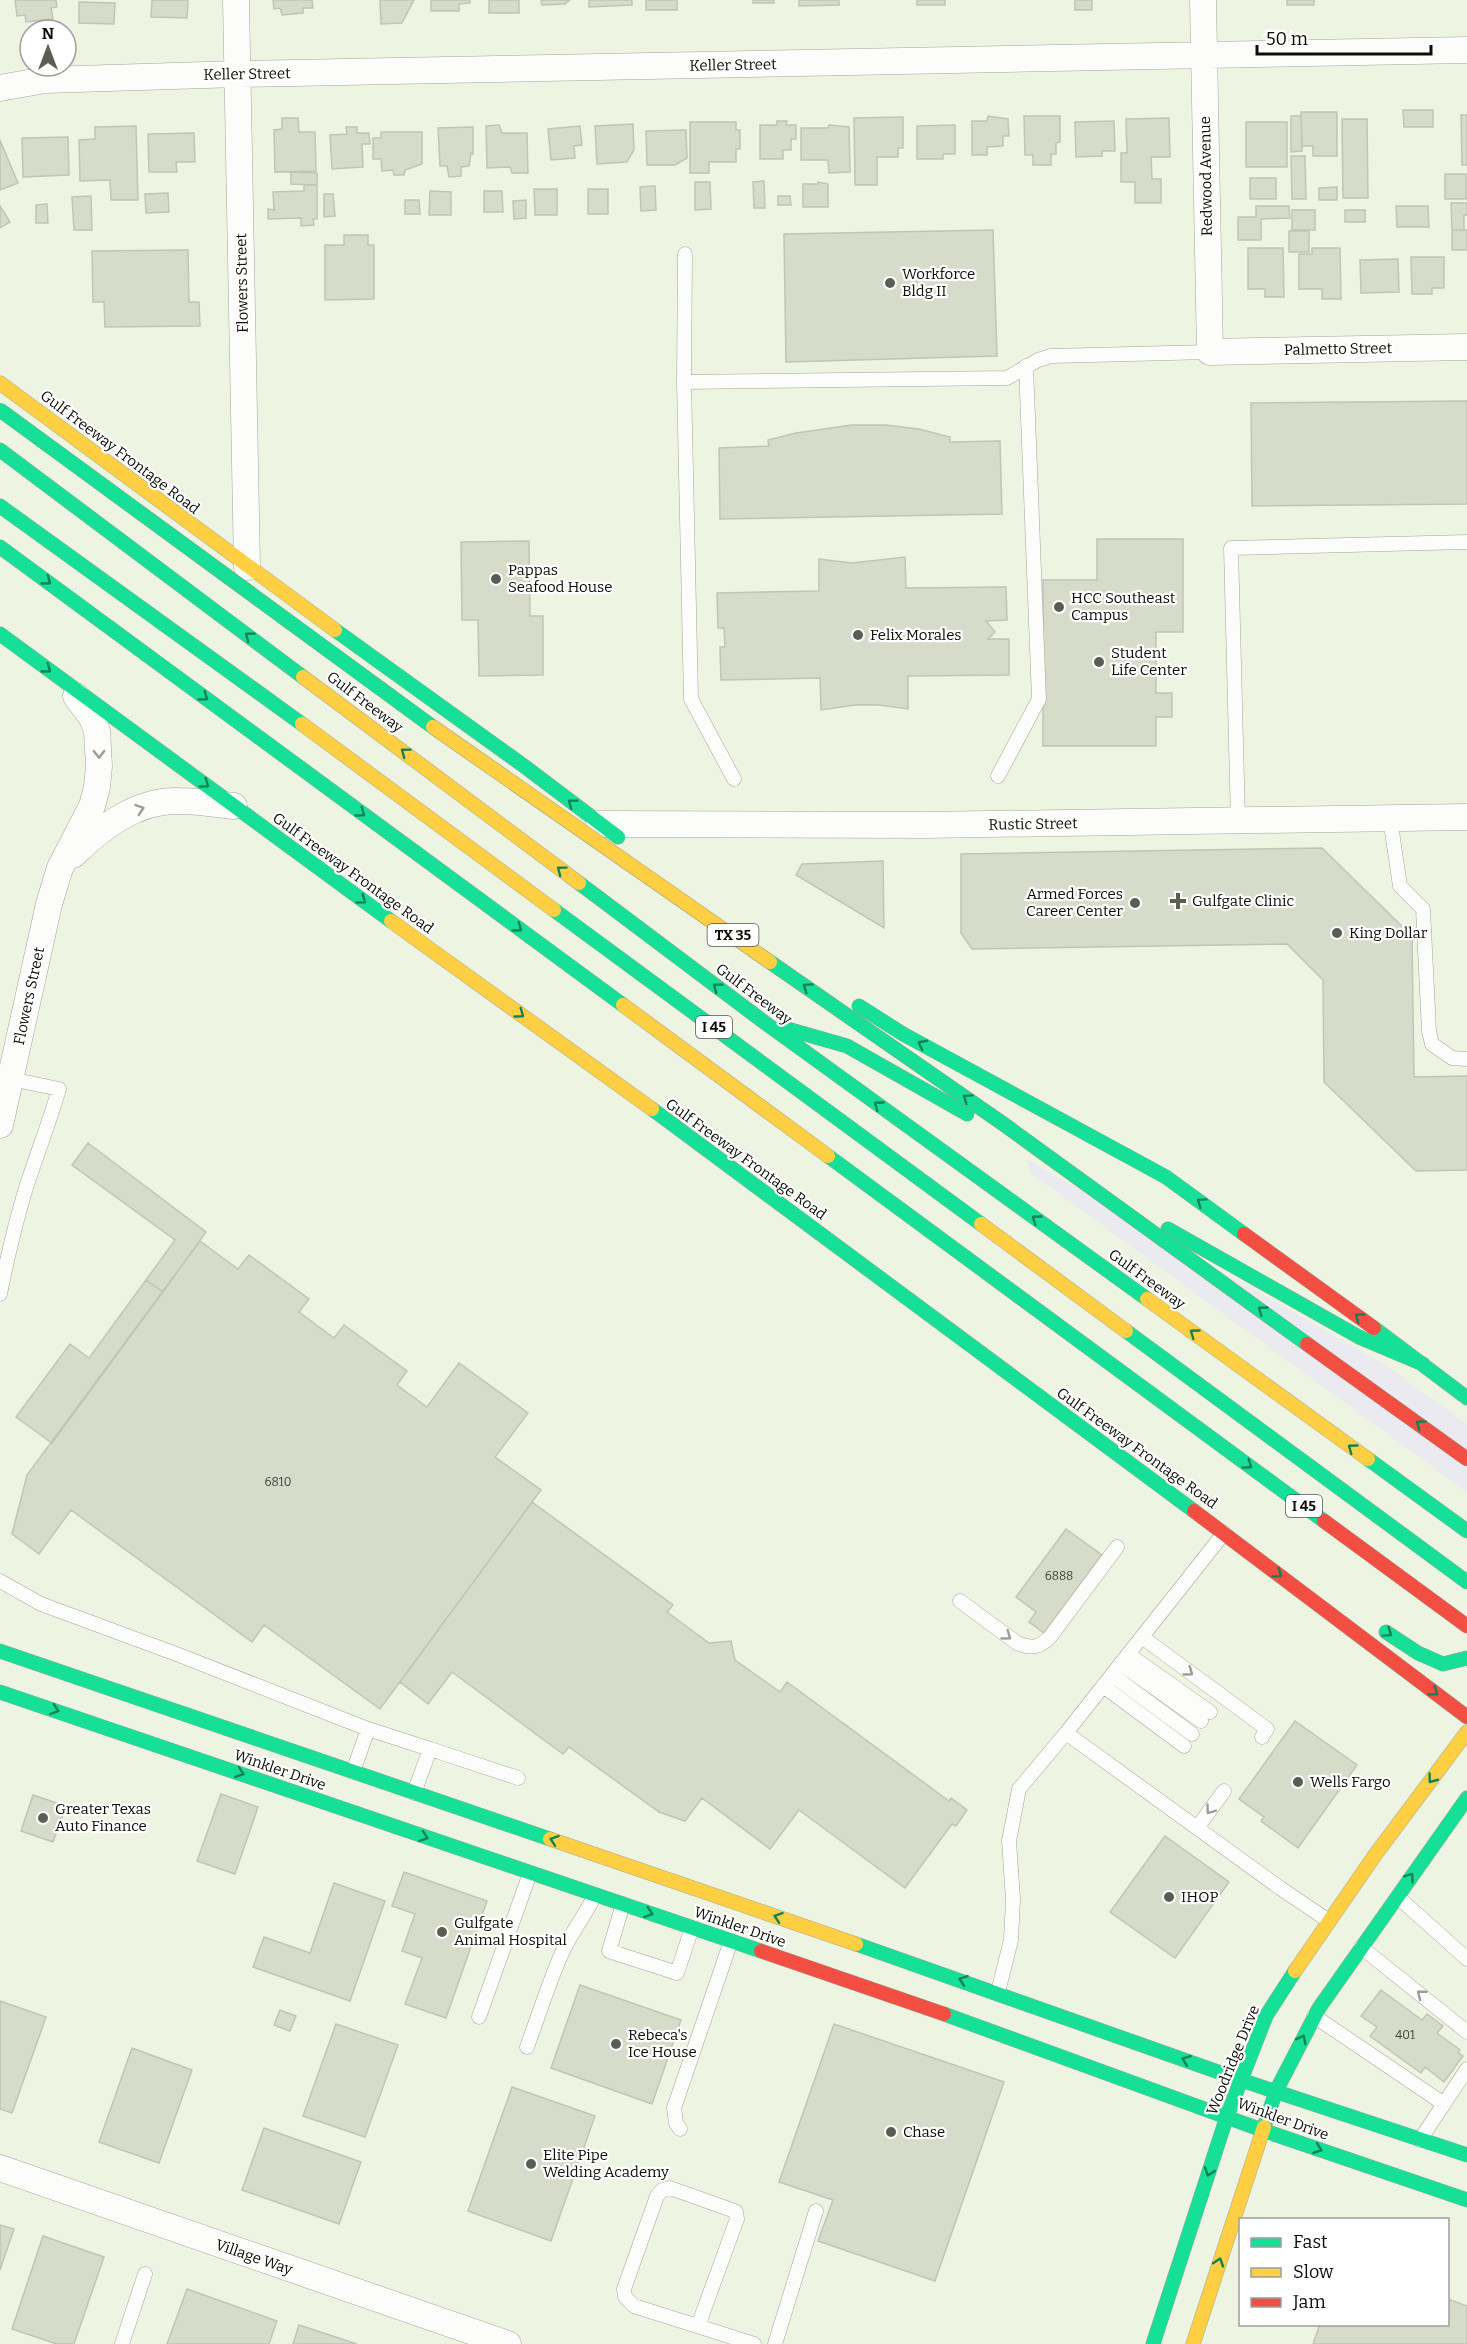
<svg xmlns="http://www.w3.org/2000/svg" width="1467" height="2344" viewBox="0 0 1467 2344" font-family="Bitter,serif">
	<rect width="100%" height="100%" fill="#eef4e2"/>
	<path fill="#eaeaf0" d="M1026,1159L1385,1365L1467,1424V1492L1032,1174Z"/>
	<path fill="#d7dbca" stroke="#c0c5b7" stroke-width="1.5" d="M15,0H56L57,7L51,8L53,19L26,22L25,15L17,16Z
		M152,0H188L187,18L151,17Z
		M273,0H312L313,8H303V13L282,15L280,8L274,9Z
		M380,0H414L402,23L381,24Z
		M431,0H470V3L459,4V11H431Z
		M489,0H519V13H489Z
		M541,0H570L565,4L542,5Z
		M589,0H632V5L589,7Z
		M646,0H677V10H646Z
		M753,0H774V3H753Z
		M799,0H839V5L799,6Z
		M917,0H945V5H917Z
		M1075,0H1092V10H1075Z
		M1287,0H1314V5H1287Z
		M79,2L115,3L114,24L79,23Z
		M1403,110H1433V127H1404Z
		M1301,112H1337V156H1313V146H1302Z
		M1461,115H1467V165H1462Z
		M988,116L1008,119L1009,136H1003V146L987,147V155H972V121H987Z
		M1024,116H1060V142L1056,143V154H1051V165H1033V155H1025Z
		M1291,116H1301L1302,151L1291,152Z
		M903,117V148H898V157H877V185H855L854,118Z
		M282,118H298L299,132H315L316,171L275,172L274,130L282,129Z
		M1169,118L1170,157H1151L1152,179H1161V203H1135V182H1121V153H1127L1126,119Z
		M1342,119H1367L1368,198H1343Z
		M777,121H787L786,125H796V139H791V150H783V159H760V125H777Z
		M1114,121L1115,151H1102V156L1076,157L1075,122Z
		M690,122H736V130H740V149H736V162H709V173H690Z
		M1246,122H1287V167H1246Z
		M633,124L634,150L627,162L597,164L595,126Z
		M499,125L502,133H527L528,173H512L510,167L487,168L486,126Z
		M829,125L849,127L850,172L829,173L828,160H801V128H828Z
		M955,125V154H943V159H917V126Z
		M136,126L138,200H111L110,180L80,181L79,140L95,139V127Z
		M580,126L582,145L574,146L575,158L551,160L548,129Z
		M346,127H357V133H369L370,144H362L363,167L332,169L330,135L347,134Z
		M473,127V154L471,153L469,166L461,167V176L449,177L447,166H440L438,128Z
		M686,130L687,158L675,165H647L646,131Z
		M381,132H422V164L405,170L404,175H394L393,170L382,171L381,159H373V138H381Z
		M194,133L195,162H176L177,172H149L148,134Z
		M68,137L69,175L23,177L22,138Z
		M0,140L18,183L0,190Z
		M1291,156H1305L1306,199H1292Z
		M291,172L317,173V185L291,184Z
		M1445,174H1466V199H1445Z
		M1250,178H1276V199H1250Z
		M764,181L765,208H754L753,182Z
		M695,182H710L711,209L695,210Z
		M818,182L828,184V207H803V184H818Z
		M304,185H317V219H313L314,225L301,226V218L268,219V209L274,210L273,192L304,191Z
		M655,186L656,210L641,211L640,187Z
		M1337,187V200H1319V188Z
		M534,189H557V215H535Z
		M588,189H608V214H588Z
		M430,191L451,192V215H429Z
		M484,191H502L503,212H484Z
		M168,193L169,212L146,213L145,194Z
		M324,194H333L335,216L324,217Z
		M91,196L92,230H74L72,197Z
		M778,196H790L791,205H778Z
		M405,200H419L420,214H405Z
		M526,200V218L514,219L513,201Z
		M1451,203H1467V215H1464V230H1452Z
		M47,204L48,223H36V205Z
		M0,206L10,222L0,228Z
		M1256,206H1289L1290,218L1261,219V240H1238V217H1256Z
		M1396,206H1428L1429,227H1397Z
		M1292,210H1315V230H1292Z
		M1345,210H1365V222H1345Z
		M993,230L997,356L786,362L784,234Z
		M1452,230H1467V250H1452Z
		M1289,231H1309V252H1289Z
		M344,235H368V245H374V299L325,300V245H344Z
		M1248,248H1283L1284,297H1265V289H1248Z
		M1312,248H1340L1341,299H1322V289H1299V254H1312Z
		M188,250L189,302H199L200,326L105,327L104,302H93L92,251Z
		M1411,257H1444V288H1432V294H1412Z
		M1398,259L1399,292L1361,293L1360,260Z
		M1467,401V504L1252,506L1251,403Z
		M852,425H885L919,429L950,437V442L1000,441L1002,514L720,519L719,448L769,446L768,440L796,433Z
		M1097,539H1183V632H1156V693H1172V717H1156V746H1043V580H1097Z
		M529,541L530,616H543V675L479,676L478,620H462L461,542Z
		M905,557L906,588L1006,587L1007,620L986,621L995,632L988,639H1009V675L908,676V709L879,705H855L821,710L820,678L721,680L720,647H725L724,628H718L717,593L819,591V559L852,563Z
		M1322,848L1412,936L1414,1077L1467,1076V1170L1416,1171L1324,1082L1323,980L1287,944L972,949L961,933V854Z
		M883,861L884,928L796,875L802,864Z
		M88,1143L206,1232L163,1292L146,1280L175,1240L72,1165Z
		M200,1241L238,1269L249,1255L309,1299L299,1312L334,1338L344,1325L407,1371L397,1385L427,1407L459,1363L528,1413L495,1457L541,1490L380,1709L264,1625L252,1642L71,1510L39,1554L12,1534L27,1475Z
		M146,1280L163,1292L52,1443L16,1417L70,1344L89,1358Z
		M532,1502L673,1605L667,1612L709,1643L731,1641L735,1660L780,1692L787,1682L949,1801L951,1798L967,1810L956,1826L952,1824L905,1888L799,1810L770,1849L702,1798L685,1821L659,1812L569,1747L563,1754L452,1672L428,1704L400,1682Z
		M1066,1529L1102,1555L1044,1633L1029,1622L1036,1612L1016,1597Z
		M1295,1721L1357,1765L1298,1848L1261,1821L1264,1817L1239,1799Z
		M221,1794L258,1807L235,1874L197,1861Z
		M33,1795L66,1806L53,1842L21,1831Z
		M1165,1836L1229,1882L1175,1958L1110,1912Z
		M404,1872L487,1901L446,2018L405,2004L422,1958L402,1951L415,1914L392,1906Z
		M334,1883L385,1901L350,2001L253,1967L264,1937L310,1953Z
		M580,1985L681,2020L652,2104L551,2068Z
		M1381,1990L1422,2020L1427,2014L1443,2026L1437,2033L1460,2050L1458,2053L1463,2056L1444,2082L1425,2067L1421,2073L1370,2036L1377,2027L1361,2016Z
		M0,2001L46,2017L12,2113L0,2109Z
		M280,2010L296,2016L290,2031L274,2025Z
		M336,2024L398,2045L365,2137L303,2116Z
		M834,2024L1004,2082L935,2281L818,2241L833,2200L779,2182Z
		M132,2048L192,2070L159,2163L99,2142Z
		M512,2087L595,2116L551,2241L468,2211Z
		M264,2128L361,2162L339,2224L242,2190Z
		M0,2225L14,2229L0,2270Z
		M43,2236L104,2257L74,2344H57L12,2329Z
		M187,2289L277,2321L269,2344H167Z
		M1448,2299L1467,2306V2344H1313L1320,2324H1448Z
		M299,2325L357,2344H293Z"/>
	<g fill="none" stroke-linecap="round" stroke-linejoin="round">
		<defs>
			<path id="lane" d="M685,254L684,382L691,699L734,779
				M684,382L1007,378L1038,360L1051,356L1210,352
				M998,776L1039,699L1026,366
				M1390,818L1400,886L1423,909L1429,1031L1432,1044L1452,1058L1467,1059
				M1238,821L1231,548L1467,542
				M0,1294C7,1259 15,1225 25,1191C36,1156 49,1124 59,1089L11,1079
				M0,1581L41,1604L179,1655L368,1729
				M960,1601L1017,1643C1031,1649 1039,1648 1050,1637L1117,1547
				M1142,1637L1267,1729L1262,1737
				M1128,1654L1210,1712
				M1121,1664L1201,1721
				M1112,1675L1192,1734
				M1103,1686L1184,1746
				M1066,1733L1280,1888L1329,1921
				M353,1772L368,1729L430,1749
				M414,1793L430,1749L518,1778
				M1197,1828L1224,1791
				M1398,1897L1467,1959
				M623,1904L609,1951L677,1973L692,1928
				M1361,1947L1467,2032
				M998,1992L1011,1940L1013,1899L1009,1841L1019,1789L1066,1733L1224,1533
				M1314,2016L1444,2104
				M479,2017L530,1873
				M527,2047C538,2017 548,1985 561,1955C570,1934 585,1916 595,1895
				M680,2129L676,2123L674,2108L731,1941
				M1420,2140L1467,2069
				M698,2326L737,2219L736,2212L732,2210L670,2188L662,2190L657,2196L624,2289L625,2297L634,2306L754,2344
				M122,2344L145,2274
				M775,2344L816,2211"/>
			<path id="street" d="M236,0L247,567
				M1203,0L1210,352L1467,347
				M0,88L45,80L238,74L1467,50
				M599,824L924,825L1467,817
				M73,855C102,827 137,800 178,801C197,801 216,804 234,806
				M0,1125L49,904L60,868L92,806L97,787L99,766L97,731L92,718L76,696
				M0,2168L508,2344"/>
			<path id="fast" d="M0,450L303,677
				M0,506L302,724
				M0,547L623,1005
				M335,630L524,766L618,837
				M0,634L391,921
				M579,883L764,1022L1147,1299
				M554,910L981,1224
				M859,1006L903,1034L1166,1177L1244,1234
				M784,1028L847,1046L967,1114
				M652,1109L1194,1511
				M828,1156L1324,1521
				M1168,1229L1359,1337L1423,1364
				M1374,1328L1467,1398
				M1126,1331L1467,1582
				M1368,1459L1467,1531
				M1386,1632L1418,1653L1443,1664L1467,1658
				M0,1651L550,1839
				M0,1692L761,1951
				M856,1944L1241,2080L1467,2155
				M944,2014L1262,2130L1467,2200
				M1264,2127L1276,2091L1319,2008L1467,1798
				M1153,2344L1227,2116L1266,2016L1295,1971"/>
			<path id="slow" d="M0,383L335,630
				M303,677L579,883
				M302,724L554,910
				M391,921L652,1109
				M623,1005L828,1156
				M981,1224L1126,1331
				M1147,1299L1368,1459
				M550,1839L856,1944
				M1295,1971L1375,1855L1467,1732
				M1193,2344L1264,2127"/>
			<path id="jam" d="M1244,1234L1374,1328
				M1194,1511L1467,1717
				M1324,1521L1467,1626
				M761,1951L944,2014"/>
		</defs>
		<use href="#lane" stroke="#a2a699" stroke-width="15"/>
		<use href="#street" stroke="#a2a699" stroke-width="27"/>
		<use href="#fast" stroke="#a2a699" stroke-width="15"/>
		<use href="#slow" stroke="#a2a699" stroke-width="15"/>
		<use href="#jam" stroke="#a2a699" stroke-width="15"/>
		<use href="#lane" stroke="#fcfdfb" stroke-width="14"/>
		<use href="#street" stroke="#fcfdfb" stroke-width="26"/>
		<use href="#fast" stroke="#16e098" stroke-width="14"/>
		<use href="#slow" stroke="#ffcf43" stroke-width="14"/>
		<use href="#jam" stroke="#f24e42" stroke-width="14"/>
		<defs>
			<path id="fast-bridge" d="M0,410L433,727
				M770,962L1002,1123L1307,1344"/>
			<path id="slow-bridge" d="M433,727L770,962"/>
			<path id="jam-bridge" d="M1307,1344L1467,1459"/>
		</defs>
		<use href="#fast-bridge" stroke="#959a84" stroke-width="15" stroke-linecap="butt"/>
		<use href="#slow-bridge" stroke="#959a84" stroke-width="15" stroke-linecap="butt"/>
		<use href="#jam-bridge" stroke="#959a84" stroke-width="15" stroke-linecap="butt"/>
		<use href="#fast-bridge" stroke="#16e098" stroke-width="14"/>
		<use href="#slow-bridge" stroke="#ffcf43" stroke-width="14"/>
		<use href="#jam-bridge" stroke="#f24e42" stroke-width="14"/>
	</g>
	<defs><path id="oneway-chevron" d="M-2-3.5L2.5 0L-2 3.5" fill="none" stroke-width="1.6" stroke-linecap="round" stroke-linejoin="round" transform="scale(1.5)"/></defs>
	<g stroke="#118256">
		<use href="#oneway-chevron" transform="translate(47 581) rotate(36)"/>
		<use href="#oneway-chevron" transform="translate(249 636) rotate(-143)"/>
		<use href="#oneway-chevron" transform="translate(47 669) rotate(36)"/>
		<use href="#oneway-chevron" transform="translate(204 697) rotate(36)"/>
		<use href="#oneway-chevron" transform="translate(405 752) rotate(-143)"/>
		<use href="#oneway-chevron" transform="translate(205 784) rotate(36)"/>
		<use href="#oneway-chevron" transform="translate(572 803) rotate(-143)"/>
		<use href="#oneway-chevron" transform="translate(361 813) rotate(36)"/>
		<use href="#oneway-chevron" transform="translate(561 870) rotate(-143)"/>
		<use href="#oneway-chevron" transform="translate(362 900) rotate(36)"/>
		<use href="#oneway-chevron" transform="translate(518 928) rotate(36)"/>
		<use href="#oneway-chevron" transform="translate(717 987) rotate(-143)"/>
		<use href="#oneway-chevron" transform="translate(807 987) rotate(-145)"/>
		<use href="#oneway-chevron" transform="translate(520 1014) rotate(36)"/>
		<use href="#oneway-chevron" transform="translate(922 1044) rotate(-152)"/>
		<use href="#oneway-chevron" transform="translate(967 1098) rotate(-145)"/>
		<use href="#oneway-chevron" transform="translate(878 1105) rotate(-144)"/>
		<use href="#oneway-chevron" transform="translate(1201 1202) rotate(-145)"/>
		<use href="#oneway-chevron" transform="translate(1036 1219) rotate(-144)"/>
		<use href="#oneway-chevron" transform="translate(1262 1310) rotate(-144)"/>
		<use href="#oneway-chevron" transform="translate(1359 1317) rotate(-144)"/>
		<use href="#oneway-chevron" transform="translate(1194 1333) rotate(-144)"/>
		<use href="#oneway-chevron" transform="translate(1420 1424) rotate(-144)"/>
		<use href="#oneway-chevron" transform="translate(1352 1448) rotate(-144)"/>
		<use href="#oneway-chevron" transform="translate(1248 1465) rotate(36)"/>
		<use href="#oneway-chevron" transform="translate(1278 1574) rotate(37)"/>
		<use href="#oneway-chevron" transform="translate(1388 1633) rotate(34)"/>
		<use href="#oneway-chevron" transform="translate(1434 1692) rotate(37)"/>
		<use href="#oneway-chevron" transform="translate(55 1710) rotate(19)"/>
		<use href="#oneway-chevron" transform="translate(240 1773) rotate(19)"/>
		<use href="#oneway-chevron" transform="translate(1432 1779) rotate(127)"/>
		<use href="#oneway-chevron" transform="translate(424 1837) rotate(19)"/>
		<use href="#oneway-chevron" transform="translate(554 1840) rotate(-161)"/>
		<use href="#oneway-chevron" transform="translate(1410 1877) rotate(-54)"/>
		<use href="#oneway-chevron" transform="translate(649 1913) rotate(19)"/>
		<use href="#oneway-chevron" transform="translate(778 1917) rotate(-161)"/>
		<use href="#oneway-chevron" transform="translate(963 1980) rotate(-161)"/>
		<use href="#oneway-chevron" transform="translate(1302 2039) rotate(-63)"/>
		<use href="#oneway-chevron" transform="translate(1186 2060) rotate(-160)"/>
		<use href="#oneway-chevron" transform="translate(1318 2149) rotate(19)"/>
		<use href="#oneway-chevron" transform="translate(1209 2172) rotate(109)"/>
		<use href="#oneway-chevron" transform="translate(1219 2262) rotate(-72)"/>
	</g>
	<g stroke="#9c9d99">
		<use href="#oneway-chevron" transform="translate(99 754) rotate(89)"/>
		<use href="#oneway-chevron" transform="translate(140 809) rotate(-19)"/>
		<use href="#oneway-chevron" transform="translate(1007 1636) rotate(36)"/>
		<use href="#oneway-chevron" transform="translate(1189 1672) rotate(36)"/>
		<use href="#oneway-chevron" transform="translate(1210 1810) rotate(126)"/>
		<use href="#oneway-chevron" transform="translate(1421 1994) rotate(-142)"/>
	</g>
	<g fill="#5a5e52" stroke="#fff" stroke-width="2">
		<circle cx="890" cy="283" r="6"/>
		<circle cx="496" cy="579" r="6"/>
		<circle cx="1059" cy="607" r="6"/>
		<circle cx="858" cy="635" r="6"/>
		<circle cx="1099" cy="662" r="6"/>
		<path d="M1175 892h6v6h6v6h-6v6h-6v-6h-6v-6h6z"/>
		<circle cx="1135" cy="903" r="6"/>
		<circle cx="1337" cy="933" r="6"/>
		<circle cx="1298" cy="1782" r="6"/>
		<circle cx="43" cy="1818" r="6"/>
		<circle cx="1169" cy="1897" r="6"/>
		<circle cx="442" cy="1932" r="6"/>
		<circle cx="616" cy="2044" r="6"/>
		<circle cx="891" cy="2132" r="6"/>
		<circle cx="531" cy="2164" r="6"/>
	</g>
	<g text-anchor="middle" dominant-baseline="central" stroke-width="4.5" stroke-linejoin="round" paint-order="stroke">
		<g font-size="12" fill="#404438">
			<text x="278" y="1482">6810</text>
			<text x="1059" y="1576">6888</text>
			<text x="1405" y="2035">401</text>
		</g>
		<g fill="#fff" stroke="#545650" stroke-width="1.5">
			<rect x="707.5" y="924" width="51" height="22" rx="4.5"/>
			<rect x="696" y="1016" width="36" height="22" rx="4.5"/>
			<rect x="1286" y="1495" width="36" height="22" rx="4.5"/>
		</g>
		<g font-size="14" font-weight="bold" fill="#0b0e05">
			<text x="733" y="935">TX 35</text>
			<text x="714" y="1027">I 45</text>
			<text x="1304" y="1506">I 45</text>
		</g>
		<g font-size="15" fill="#0b0e05" stroke="#fff">
			<text transform="translate(733 65) rotate(-1)">Keller Street</text>
			<text transform="translate(247 74) rotate(-1)">Keller Street</text>
			<text transform="translate(1206 176) rotate(-91)">Redwood Avenue</text>
			<text transform="translate(242 283) rotate(-91)">Flowers Street</text>
			<text transform="translate(1338 349) rotate(-1)">Palmetto Street</text>
			<text transform="translate(120 452) rotate(37)">Gulf Freeway Frontage Road</text>
			<text transform="translate(365 702) rotate(37)">Gulf Freeway</text>
			<text transform="translate(1033 824) rotate(-1)">Rustic Street</text>
			<text transform="translate(353 873) rotate(36)">Gulf Freeway Frontage Road</text>
			<text transform="translate(754 994) rotate(37)">Gulf Freeway</text>
			<text transform="translate(29 996) rotate(-78)">Flowers Street</text>
			<text transform="translate(746 1159) rotate(36)">Gulf Freeway Frontage Road</text>
			<text transform="translate(1147 1279) rotate(36)">Gulf Freeway</text>
			<text transform="translate(1137 1448) rotate(36)">Gulf Freeway Frontage Road</text>
			<text transform="translate(280 1770) rotate(19)">Winkler Drive</text>
			<text transform="translate(740 1927) rotate(19)">Winkler Drive</text>
			<text transform="translate(1233 2060) rotate(-68)">Woodridge Drive</text>
			<text transform="translate(1283 2119) rotate(20)">Winkler Drive</text>
			<text transform="translate(254 2257) rotate(19)">Village Way</text>
		</g>
		<g font-size="15" fill="#0b0e05" stroke="#fff" text-anchor="start">
			<text x="902" y="274">Workforce<tspan x="902" dy="17">Bldg II</tspan></text>
			<text x="508" y="570">Pappas<tspan x="508" dy="17">Seafood House</tspan></text>
			<text x="1071" y="598">HCC Southeast<tspan x="1071" dy="17">Campus</tspan></text>
			<text x="870" y="635">Felix Morales</text>
			<text x="1111" y="653">Student<tspan x="1111" dy="17">Life Center</tspan></text>
			<text x="1123" y="894" text-anchor="end">Armed Forces<tspan x="1123" dy="17">Career Center</tspan></text>
			<text x="1192" y="901">Gulfgate Clinic</text>
			<text x="1349" y="933">King Dollar</text>
			<text x="1310" y="1782">Wells Fargo</text>
			<text x="55" y="1809">Greater Texas<tspan x="55" dy="17">Auto Finance</tspan></text>
			<text x="1181" y="1897">IHOP</text>
			<text x="454" y="1923">Gulfgate<tspan x="454" dy="17">Animal Hospital</tspan></text>
			<text x="628" y="2035">Rebeca's<tspan x="628" dy="17">Ice House</tspan></text>
			<text x="903" y="2132">Chase</text>
			<text x="543" y="2155">Elite Pipe<tspan x="543" dy="17">Welding Academy</tspan></text>
		</g>
	</g>
	<rect x="1239" y="2218" width="210" height="108" fill="#ffffff" stroke="#9d9f9b" stroke-width="1.5"/>
	<rect x="1251" y="2238" width="30" height="9" fill="#16e098" stroke="#9d9f9b" stroke-width="1.5"/>
	<text x="1293" y="2248" font-size="18" fill="#0b0e05">Fast</text>
	<rect x="1251" y="2268" width="30" height="9" fill="#ffcf43" stroke="#9d9f9b" stroke-width="1.5"/>
	<text x="1293" y="2278" font-size="18" fill="#0b0e05">Slow</text>
	<rect x="1251" y="2298" width="30" height="9" fill="#f24e42" stroke="#9d9f9b" stroke-width="1.5"/>
	<text x="1293" y="2308" font-size="18" fill="#0b0e05">Jam</text>
	<g transform="translate(48 48)"><circle r="28" fill="#ffffff" stroke="#9d9f9b" stroke-width="1.5"/>
	<path d="M0-4.5L10 22L0 15L-10 22Z" fill="#5a5e52"/>
	<text y="-9" font-size="16" font-weight="bold" text-anchor="middle" fill="#0b0e05">N</text>
	</g>
	<path d="M1257 45v9h174v-9" fill="none" stroke="#0b0e05" stroke-width="3"/>
	<text x="1266" y="45" font-size="18" fill="#0b0e05" stroke="#ffffff" stroke-width="4.5" paint-order="stroke">50 m</text>
</svg>
